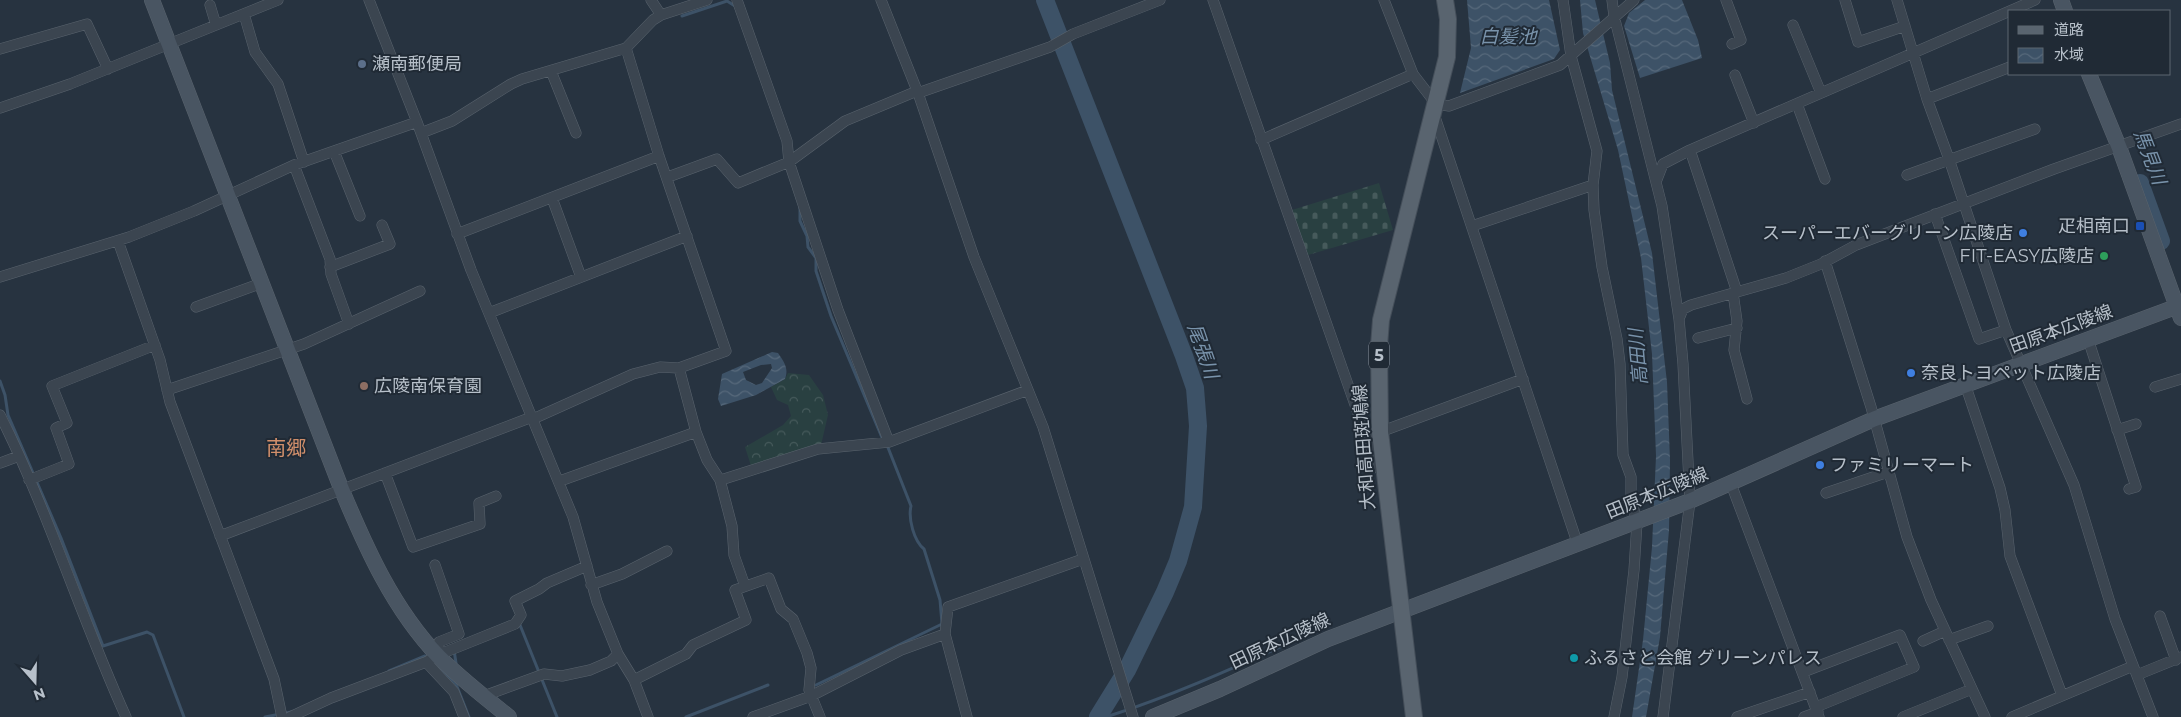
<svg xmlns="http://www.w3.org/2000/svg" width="2181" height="717" viewBox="0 0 2181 717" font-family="Montserrat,'Noto Sans JP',sans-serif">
	<defs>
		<pattern id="forest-crowns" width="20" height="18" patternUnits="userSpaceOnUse" patternTransform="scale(1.25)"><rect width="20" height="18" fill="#294041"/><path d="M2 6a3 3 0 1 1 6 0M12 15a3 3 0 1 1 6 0" fill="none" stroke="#465a5b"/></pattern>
		<pattern id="cemetery-stones" width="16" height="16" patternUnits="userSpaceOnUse" patternTransform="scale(1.25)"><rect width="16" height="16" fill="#294041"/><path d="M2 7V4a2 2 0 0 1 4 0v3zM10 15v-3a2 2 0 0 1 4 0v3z" fill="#465a5b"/></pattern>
		<pattern id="water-waves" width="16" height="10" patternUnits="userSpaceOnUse" patternTransform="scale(1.25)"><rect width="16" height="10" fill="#3d5267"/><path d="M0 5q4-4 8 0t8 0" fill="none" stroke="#57697b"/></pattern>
	</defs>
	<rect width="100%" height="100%" fill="#273340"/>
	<path fill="url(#forest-crowns)" d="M788,373L809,375L823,395L828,415L821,445L752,469L745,447L783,425L791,416L788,405L777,400L771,387L785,379Z"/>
	<path fill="url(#cemetery-stones)" d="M1379,183L1393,230L1308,255L1292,210Z"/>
	<path fill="url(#water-waves)" fill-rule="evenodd" d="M1467,0H1549L1560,50L1554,59L1460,93L1471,48Z
		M1580,0H1595L1610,63L1612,90L1652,253L1667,382L1670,460L1669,530L1660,637L1646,717H1632L1643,640L1652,547L1656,456L1652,354L1641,258L1618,150L1583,33Z
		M1645,0H1682L1698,40L1702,58L1640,78L1624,26L1629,13Z
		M772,352L778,353C784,362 789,368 785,379L756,395L721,406L718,399L722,374ZM771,364L772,368L762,383L756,385L746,380L743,372L761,365Z"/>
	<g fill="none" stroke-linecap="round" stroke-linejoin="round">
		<path stroke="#3d5267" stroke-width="3" d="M682,16L727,1L735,6
			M800,206V221L807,236L808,247L816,258V271L831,316L883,440
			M0,381L5,395L8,415L61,538L103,646L147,632L153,635L184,717
			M518,623L520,625L557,717
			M454,650L456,663
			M438,668L456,684L469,717
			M389,671L425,656L428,659
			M816,685L942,624L940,600L924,549C914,541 908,519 911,506L887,445
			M265,717L291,712
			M686,717L768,685
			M1106,717C1169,697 1229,670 1289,643"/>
		<path stroke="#3d5267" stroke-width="18" d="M1045,0L1184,356L1195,388L1198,426L1193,507L1178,561L1165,592L1127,670L1098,717
			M2140,183L2161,241"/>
		<defs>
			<path id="street" d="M369,0L417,122L471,270L573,517L597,602L618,654L634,680L648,717
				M651,0L661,15
				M737,0L787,141L789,162L838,310L889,442
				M881,0L918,93L974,257L1043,427L1133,717
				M1213,0L1366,436L1380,470
				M1384,0L1413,74L1436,104L1449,106L1560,65L1634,0
				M1563,0L1571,56L1597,151L1593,185L1594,210L1602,267L1617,339L1620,364L1623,455L1631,477V497L1637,523L1634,570L1622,677L1614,717
				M1612,0L1614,16L1662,206L1679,319L1683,364L1690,501L1663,717
				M1726,0L1741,40L1732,44
				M1845,0L1858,42L1905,26
				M1897,0L1927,99L1949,159L2006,330L2074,485L2115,619L2153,717
				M210,5L216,25
				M244,14L255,52L278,84L304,162
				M1793,25L1821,93
				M0,49L87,24L108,69
				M551,71L576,133
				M1735,75L1754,123
				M918,93L1050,47L1073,34L1160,0
				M1927,99L2010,67
				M1797,104L1825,179
				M0,108L70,84L278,0
				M1434,114L1578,545
				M421,133L452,121L511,84L522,79L626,48L653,20L661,15L707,0
				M1261,140L1413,74
				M1690,150L1737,292
				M334,151L360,216
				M294,165L330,259L331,274L349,324
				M1907,175L2035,129
				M668,177L717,159L738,183L789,162L845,121L917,91
				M1656,182L1663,164L1690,150L2035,0
				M552,198L581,277
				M1935,214L1979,339L2006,330
				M1472,226L1593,185
				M457,234L659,156
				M118,241L160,360L170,402L274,679L282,717
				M1825,261L1871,407L1907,537L1931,600L1985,717
				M330,267L390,244L382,225
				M0,277L129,237L194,211L294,165L417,122
				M1733,293L1737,321L1734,350L1747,399
				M196,307L262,283
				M489,313L687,236
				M1679,319L1683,309L1691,305L1786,278L1821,264L1856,245L2054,169L2181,124
				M1698,338L1737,328
				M2088,339L2136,487L2129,489
				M679,368L696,432L707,460L720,480L732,526L734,555L745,586
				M1965,384L2000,488L2005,510L2010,556L2062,695
				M2155,387L2181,379
				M167,390L304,344L420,291
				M0,415C49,513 81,618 126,717
				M533,419L633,374L660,367L679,368L726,351L659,156L626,48
				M2117,430L2136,424
				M1380,432L1523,379
				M0,463L19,456
				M385,473L413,547L480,524L479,503L496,496
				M724,479L818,449L889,442L1028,390
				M29,480L69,464L56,428L67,423L52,386L155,345
				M560,481L696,432
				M1731,484L1819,717
				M1826,493L1888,472
				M220,536L532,417
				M435,565L459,634L439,642L438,655
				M591,585L622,574L667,551
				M2160,616L2176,660
				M1949,640L1988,626
				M1923,641L1945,631
				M426,662L454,692L464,717
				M1803,672L1900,635L1914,667L1816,707
				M2137,675L2181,657
				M634,680L686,654L693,645L746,620L735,590L769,578L781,609L793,619L807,653L811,668L809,690L820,717
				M484,696L544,674L562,676L590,670L611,661L618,654
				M290,717L331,698L426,662L438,655L515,624L521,615L515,601L539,589L547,583L587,566
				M753,717L811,696L901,650L945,634
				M967,717L945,634L948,607L1083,559
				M1737,717L1810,692
				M1804,717L1818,712
				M1903,717L1972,689
				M2012,717L2133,666"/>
			<path id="secondary" d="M152,0L341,488C366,548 393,609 439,657C461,679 486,698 509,717
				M2061,0L2065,11
				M2089,74L2119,147L2181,318
				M1153,717L1220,689L1328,639L1690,501L1874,419L2181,305"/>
			<path id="primary" d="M1414,717L1380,432L1379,346L1381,320L1447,57L1448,19L1445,0"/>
		</defs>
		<use href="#street" stroke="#59636d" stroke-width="11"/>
		<use href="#secondary" stroke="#59636d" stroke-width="16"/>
		<use href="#primary" stroke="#444e59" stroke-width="18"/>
		<use href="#street" stroke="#3b4550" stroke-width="10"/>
		<use href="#secondary" stroke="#495562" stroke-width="15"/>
		<use href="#primary" stroke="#59646f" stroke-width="16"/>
	</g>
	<circle fill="#5c6f8a" stroke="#202a35" stroke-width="2" cx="362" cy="64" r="5"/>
	<rect fill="#1a4fb4" stroke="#202a35" stroke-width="2" x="2135" y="221" width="10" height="10" rx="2.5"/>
	<g fill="#3f7fe0" stroke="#202a35" stroke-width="2">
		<circle cx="2023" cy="233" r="5"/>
		<circle cx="1911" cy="373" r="5"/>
		<circle cx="1820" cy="465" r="5"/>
	</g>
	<circle fill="#2e9e5b" stroke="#202a35" stroke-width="2" cx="2104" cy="256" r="5"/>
	<circle fill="#8d6e63" stroke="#202a35" stroke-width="2" cx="364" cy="386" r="5"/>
	<circle fill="#0f9aa8" stroke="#202a35" stroke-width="2" cx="1574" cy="658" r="5"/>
	<g text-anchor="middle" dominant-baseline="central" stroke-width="4" stroke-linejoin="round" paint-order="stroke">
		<rect fill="#202a35" stroke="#8a939d" stroke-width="1" x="1369" y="341.5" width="20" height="27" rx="4"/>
		<g font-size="16" font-weight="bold" fill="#b7c0ca">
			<text x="1379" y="355">5</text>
		</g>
		<g font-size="18" fill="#b7c0ca" stroke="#202a35" text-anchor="start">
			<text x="372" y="64">瀬南郵便局</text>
			<text x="2130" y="226" text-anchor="end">疋相南口</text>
			<text x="2013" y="233" text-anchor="end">スーパーエバーグリーン広陵店</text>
			<text x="2094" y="256" text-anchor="end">FIT-EASY広陵店</text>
			<text x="1921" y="373">奈良トヨペット広陵店</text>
			<text x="374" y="386">広陵南保育園</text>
			<text x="1830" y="465">ファミリーマート</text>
			<text x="1584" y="658">ふるさと会館 グリーンパレス</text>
		</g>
		<g font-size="18" fill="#b7c0ca" stroke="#202a35">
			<text transform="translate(2061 329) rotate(-20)">田原本広陵線</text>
			<text transform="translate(1364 447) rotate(-94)">大和高田斑鳩線</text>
			<text transform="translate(1657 493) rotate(-22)">田原本広陵線</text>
			<text transform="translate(1280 641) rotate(-25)">田原本広陵線</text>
		</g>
		<g font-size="19" font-style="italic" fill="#7993ab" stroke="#202a35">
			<text x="1508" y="36">白髪池</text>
			<text transform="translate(2150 157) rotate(69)">馬見川</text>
			<text transform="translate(1203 351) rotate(71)">尾張川</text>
			<text transform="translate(1638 357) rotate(-95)">高田川</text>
		</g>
		<g font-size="20" fill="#d18f6b" stroke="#202a35">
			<text x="286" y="448">南郷</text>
		</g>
	</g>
	<rect x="2008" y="10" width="162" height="65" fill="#202a35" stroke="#5c6671"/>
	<rect x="2018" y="26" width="25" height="8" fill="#59646f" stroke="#5c6671"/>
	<text x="2054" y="35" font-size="15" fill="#b7c0ca">道路</text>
	<rect x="2018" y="48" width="25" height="15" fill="url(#water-waves)" stroke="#5c6671"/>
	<text x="2054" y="60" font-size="15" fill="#b7c0ca">水域</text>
	<g transform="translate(35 682) rotate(160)" stroke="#202a35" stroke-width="4" paint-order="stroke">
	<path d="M0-4L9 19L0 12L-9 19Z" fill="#b7c0ca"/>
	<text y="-8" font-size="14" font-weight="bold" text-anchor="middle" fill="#b7c0ca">N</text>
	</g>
</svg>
